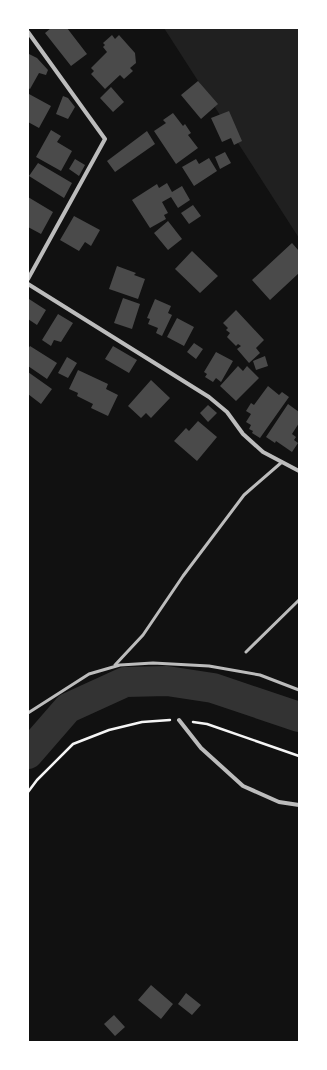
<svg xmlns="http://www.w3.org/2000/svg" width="327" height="1070" viewBox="0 0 327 1070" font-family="'DejaVu Sans',sans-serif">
	<rect width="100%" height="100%" fill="#111"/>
	<path fill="#202020" d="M164,28H299V238Z"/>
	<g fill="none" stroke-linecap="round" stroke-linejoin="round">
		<path stroke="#333" stroke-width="30" d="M28,754L68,708L125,682L167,681L213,688L299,717"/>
	</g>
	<path fill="#4a4a4a" d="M51,28H67L87,54L71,66L45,33Z
		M112,35L115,39L119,35L135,53L136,63L130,68L133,71L124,79L120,75L105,89L91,74L94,71L91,68L107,52L103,47L105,45L103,43Z
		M29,54L37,58L48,70L46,75L39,73L30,89L28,88V56Z
		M198,81L218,104L201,119L181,95Z
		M111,87L124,102L113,112L100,98Z
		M29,94L51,106L39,128L28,122Z
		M63,96L68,98L75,107L68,119L56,114Z
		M229,111L242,141L234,145L231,138L222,142L211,118Z
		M173,113L183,126L185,124L191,133L188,135L198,148L176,164L154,131L166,123L163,120Z
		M51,130L61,136L57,142L72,151L61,171L36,157Z
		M147,131L155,144L115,172L107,161Z
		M225,152L231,163L220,169L215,157Z
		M209,158L217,171L194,186L182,167L196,159L199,164Z
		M75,159L85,165L79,176L69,169Z
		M38,163L72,183L64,198L29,176Z
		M167,183L172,192L182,186L190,200L178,208L171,197L162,202L168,213L164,215L166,219L150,228L132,200L157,184L159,188Z
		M28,197L53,212L41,234L28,227Z
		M193,205L201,216L189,224L181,213Z
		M74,216L100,230L91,246L85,242L79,251L60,240Z
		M168,221L182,239L168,250L154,233Z
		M292,243L299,251V273L270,300L252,280Z
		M192,251L218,276L200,293L175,269Z
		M117,266L136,273L134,275L145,279L138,299L109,289Z
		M123,298L140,304L132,329L114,323Z
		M29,299L46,310L37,325L28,319Z
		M155,299L171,306L168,313L172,315L162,336L156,333L158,328L148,324L150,319L147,318Z
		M236,310L264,340L256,348L260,353L249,363L237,349L241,346L238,344L236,346L227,337L230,333L226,330L228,328L223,323Z
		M58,314L73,323L61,342L54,340L51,346L42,340Z
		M177,318L194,327L184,346L167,337Z
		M194,343L203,349L196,359L187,352Z
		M30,346L57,363L47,379L28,366V349Z
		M113,346L137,360L129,373L105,359Z
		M216,352L233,361L221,382L216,378L213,382L205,377L207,374L204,372Z
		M265,356L268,366L256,370L253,361Z
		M67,357L77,363L68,378L58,373Z
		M238,366L243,371L247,366L259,378L236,401L220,386Z
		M78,370L108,384L106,389L118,395L108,416L91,408L93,404L77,396L78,393L69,389Z
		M28,372L52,389L41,404L28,394Z
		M151,380L170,398L151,418L146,413L141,418L128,406Z
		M268,386L279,395L282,392L289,397L260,438L252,433L253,431L249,429L251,425L246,422L251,414L246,411L251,403L254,405Z
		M288,404L299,412V423L292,434L296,437L294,440L298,443L292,452L276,441L275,443L266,437Z
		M208,405L217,413L208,422L200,413Z
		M198,421L217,437L197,461L174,441L186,428L189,431Z
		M151,985L173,1004L161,1019L138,1000Z
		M186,993L201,1005L192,1015L178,1004Z
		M114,1015L125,1027L115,1036L104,1024Z"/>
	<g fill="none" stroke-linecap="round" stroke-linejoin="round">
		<path stroke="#f5f5f5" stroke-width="2.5" d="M193,722L207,724L299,756
			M28,792L37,780L73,744L109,730L142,722L170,720"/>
		<path stroke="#bcbcbc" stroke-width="3" d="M246,652L299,600
			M115,665L143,635L183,576L244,495L282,462
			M28,713L89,674L120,665L153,663L209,666L260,675L299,690"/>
		<path stroke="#bcbcbc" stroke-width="4" d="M28,32L105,139L28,279
			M28,284L209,397L227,412L243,434L263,452L299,471
			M179,720L201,748L243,786L279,802L299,805"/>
	</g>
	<rect width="327" height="1070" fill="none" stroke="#ffffff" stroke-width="58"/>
</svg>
